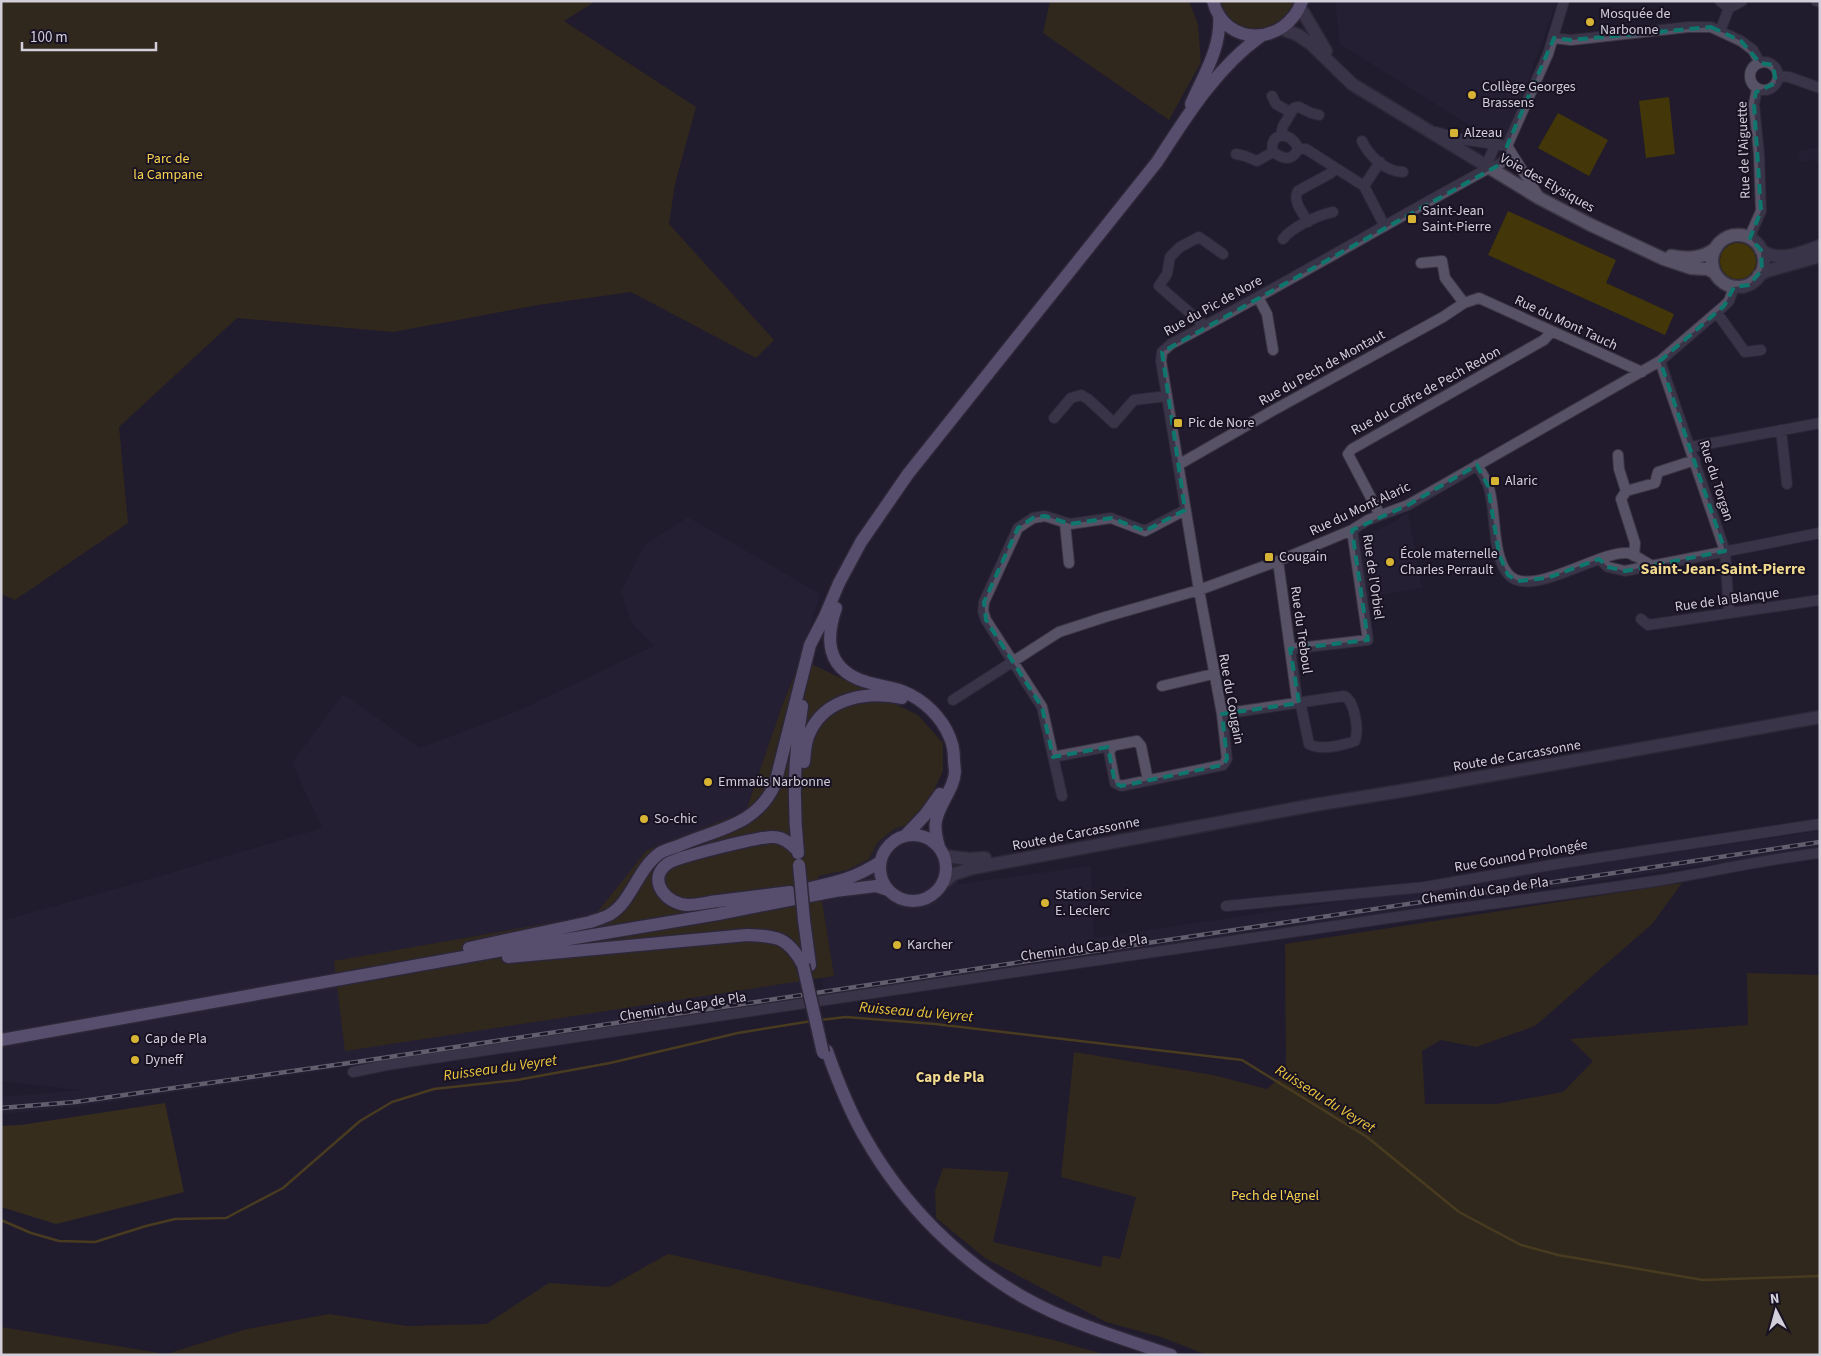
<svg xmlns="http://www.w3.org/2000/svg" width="1821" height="1356" viewBox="0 0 1821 1356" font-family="'Source Sans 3',sans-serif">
	<rect width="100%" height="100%" fill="#211b2d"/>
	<path fill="#2b243a" d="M1335,1H1557L1504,147L1340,44Z
		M1820,147V162L1817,163L1816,159L1800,162L1798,151Z
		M1408,513L1422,588L1367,597L1359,537L1385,527Z
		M688,517L820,594L801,659L782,706L746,811L647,850L595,915L335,961L800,981L803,1000L75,1107L1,1114V1097L81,1090L1,1081V921L130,885L322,828L292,763L343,694L420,748L518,711L654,646L631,622L621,591L645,545Z
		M916,822L952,849L959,884L1091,866L1094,938L1820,831V848L825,996L822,978L834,976L818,876L847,870L869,859L878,842L894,829Z"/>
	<path fill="#433709" d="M1,1H596L564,21L696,107L675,184L669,224L774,340L756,358L631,292L538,305L393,332L237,318L119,427L128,523L15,600L1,594Z
		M1050,1H1189L1198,24L1201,62L1169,120L1043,33Z
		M1219,1H1296C1282,39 1233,38 1219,1Z
		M1669,97L1675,154L1646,158L1639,101Z
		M1558,113L1608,140L1589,176L1538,148Z
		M1508,211L1616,260L1606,283L1674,314L1665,335L1488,255Z
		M1720 261a18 18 0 1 1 36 0a18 18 0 1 1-36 0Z
		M801,659L918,715L943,743V771L929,801L916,822L894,829L878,842L869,859L847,870L818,876L834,976L345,1051L334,961L595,915L647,850L746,811L782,706Z
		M1682,883L1652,924L1535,1026L1476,1047L1441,1040L1422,1051L1425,1104H1496L1563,1092L1593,1061L1570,1039L1748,1025L1747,973L1820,975V1355H1207L1161,1337L1106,1322L985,1258L936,1218L935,1191L943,1168L1009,1172L993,1242L1101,1267L1103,1255L1120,1259L1136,1197L1061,1177L1074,1052L1213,1075L1267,1089L1286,1072L1285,944Z
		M668,1254L1054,1340L1106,1355H1V1327L166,1354L247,1329L329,1314L407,1326L486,1324L549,1283L609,1287Z"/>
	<path fill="#52430a" d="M165,1103L184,1192L56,1224L1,1207V1126L21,1125Z"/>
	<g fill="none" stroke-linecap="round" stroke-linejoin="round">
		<path stroke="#78630f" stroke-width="2.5" d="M820,1020L846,1017L935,1024L1242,1060L1367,1137L1459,1212L1521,1245L1558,1255L1703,1280L1820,1276
			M1,1220L31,1233L59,1241L95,1242L146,1226L175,1219L226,1218L283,1188L360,1121L392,1102L434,1089L517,1080L610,1063L738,1033L812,1021"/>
		<defs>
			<path id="minor" d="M1720,1L1729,8
				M1816,1L1820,2
				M1720,31L1729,8L1742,1
				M1554,38L1571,40L1688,27H1711L1741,41L1753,50L1760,63
				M1750 76a14 14 0 1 1 28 0a14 14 0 1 1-28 0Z
				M1778,76L1789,77L1820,88
				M1272,96L1276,104L1290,112
				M1436,132L1460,139L1507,146L1539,197
				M1281,135L1283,126L1294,108L1299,107L1311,113L1319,115
				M1362,141C1369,156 1386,172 1403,172
				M1507,146L1548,54L1564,1
				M1298,149C1293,131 1268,131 1273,152C1283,159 1292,162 1298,149H1306L1364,186L1384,225
				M1236,154L1245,156L1257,161L1273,152
				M1489,168V159L1496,143
				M1364,186L1380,162
				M1308,222C1303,213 1292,201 1298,191L1331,173L1334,168
				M1749,238L1761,211L1759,154L1754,104L1757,89
				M1283,239C1292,227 1318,215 1333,212
				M1421,263L1442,261L1445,278L1464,303
				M1258,297L1267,314L1273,350
				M1717,313L1745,352L1761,350
				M1205,326L1159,286L1167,274L1170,257L1180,247L1199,237L1223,254
				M1660,361L1725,551L1729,613
				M1054,418L1071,398L1081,395L1088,399L1114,423L1134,400L1167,396
				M1781,430L1787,484
				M1691,447L1820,423
				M1618,455L1619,469L1626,491
				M1178,465L1272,411L1443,317L1464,303L1479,298L1642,372
				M1477,465C1481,471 1485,478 1488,485C1497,510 1491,554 1508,574C1529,600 1598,551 1627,553C1635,554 1644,562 1651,565
				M1380,515L1348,454L1352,449L1544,340L1551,332
				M1065,523L1069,563
				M1634,556L1635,543L1621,499L1626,491L1655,483L1658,472L1695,460
				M1599,559L1608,567L1625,571L1820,533
				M1641,619L1648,625L1820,600
				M1290,649L1368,640L1352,530
				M1162,686L1213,674
				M953,700L1059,632L1105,617L1199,590L1278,561L1352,530L1368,520L1408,505L1660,361L1724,306L1729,301L1734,287
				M1222,714L1344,696C1355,701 1359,730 1355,741C1343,745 1321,751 1309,744L1301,706L1297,700L1278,561
				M1113,746L1109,752L1115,783L1121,786L1223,765L1227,759L1222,714L1199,590L1161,361L1162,352L1171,344C1278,288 1382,226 1489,168C1501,165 1506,161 1509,149
				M1053,757L1137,741L1141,746L1148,780
				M1062,796L1042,707L986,620L983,611L984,602L1018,528L1033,518L1045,516L1070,524L1111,518L1145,531L1185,510
				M1226,906L1425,887L1563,863L1820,824
				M353,1072L387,1065C733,1014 1078,962 1424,913C1503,902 1583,892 1662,880C1715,871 1767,859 1820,853"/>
			<path id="tertiary" d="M1299,9L1303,12L1326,51
				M1282,29L1298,35L1311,44L1352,84L1539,198L1591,225L1664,259L1691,268L1708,269L1715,273
				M1712 261a26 26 0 1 1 52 0a26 26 0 1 1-52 0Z
				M1761,250C1779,263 1801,253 1820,246
				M1671,256C1689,259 1702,259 1716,248
				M1759,275L1767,271L1820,256"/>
			<path id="secondary" d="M944,856L969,859L985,858
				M942,884L954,874L973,868L1314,805L1413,789L1820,717"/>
			<path id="primary" d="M1213,1C1225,48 1286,46 1302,1
				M1191,104C1203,76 1222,47 1219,15
				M836,608C826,637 826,665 858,679C872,685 888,686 902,691C923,699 942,717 950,738C953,745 954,752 954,760C954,764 955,768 955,772C954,789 939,804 936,821C934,830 937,839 939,847
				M804,762C805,752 805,741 810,732C826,697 869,691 902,698
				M880 868a33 33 0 1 1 66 0a33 33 0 1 1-66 0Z
				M905,836L925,815L940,794
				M798,853C793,805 794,754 802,706
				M810,888C838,882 855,878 880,862
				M790,892C766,895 742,898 718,901C709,902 698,905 688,905C667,905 646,880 667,864C676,857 762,836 774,837C783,837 791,844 797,850
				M804,920L810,965
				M469,948L590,922C596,920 603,918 609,915C632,902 637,869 660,853C665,850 672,848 678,846C716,829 757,826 775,784L810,645L825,616L839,583L861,542L908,474L1157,162C1186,117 1217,67 1261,36
				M508,957L747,935C777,936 788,937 803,965
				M1,1040L492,952L718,914L835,891L876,886L888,890
				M827,1051C838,1082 850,1113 867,1141C904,1205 959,1260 1023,1297C1069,1323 1121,1338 1171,1355"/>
		</defs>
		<use href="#minor" stroke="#3b3644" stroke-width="12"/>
		<use href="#tertiary" stroke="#3b3644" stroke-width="15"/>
		<use href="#secondary" stroke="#3b3644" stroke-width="15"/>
		<use href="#primary" stroke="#3b3644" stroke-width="15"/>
		<use href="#minor" stroke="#585266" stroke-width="10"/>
		<use href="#tertiary" stroke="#585266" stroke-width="12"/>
		<use href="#secondary" stroke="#585266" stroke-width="12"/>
		<use href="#primary" stroke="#998abb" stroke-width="12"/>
		<defs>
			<path id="rail" d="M1,1108L75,1102L356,1062L1820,842"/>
		</defs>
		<use href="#rail" stroke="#b2afbc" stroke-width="4.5"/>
		<use href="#rail" stroke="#181223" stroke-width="2.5" stroke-dasharray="8" stroke-linecap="butt"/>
		<defs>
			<path id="primary-bridge" d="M799,865L804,920
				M803,965L823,1053"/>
		</defs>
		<use href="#primary-bridge" stroke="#3b3644" stroke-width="15" stroke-linecap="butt"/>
		<use href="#primary-bridge" stroke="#998abb" stroke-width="12"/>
	</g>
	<path d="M0 0H1821V1356H0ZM1711,27L1741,41L1760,63L1773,65L1776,83L1756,92L1754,104L1761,211L1750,238L1761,250L1762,270L1749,285L1734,287L1724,306L1660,361L1725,551L1625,571L1608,567L1599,559L1547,578L1518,581L1508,575L1499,554L1488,486L1477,465L1408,505L1352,530L1368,640L1290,649L1299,703L1222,714L1227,759L1223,765L1121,786L1115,783L1108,747L1053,757L1042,707L986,620L984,602L1018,528L1033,518L1045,516L1070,524L1111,518L1145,531L1185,510L1162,352L1506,161L1507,146L1554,38L1571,40Z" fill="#211b2d" fill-opacity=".55" fill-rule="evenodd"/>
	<path fill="none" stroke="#0f766e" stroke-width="4" stroke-dasharray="10 6" stroke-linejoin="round" d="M1711,27L1741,41L1760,63L1773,65L1776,83L1756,92L1754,104L1761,211L1750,238L1761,250L1762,270L1749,285L1734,287L1724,306L1660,361L1725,551L1625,571L1608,567L1599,559L1547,578L1518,581L1508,575L1499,554L1488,486L1477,465L1408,505L1352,530L1368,640L1290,649L1299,703L1222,714L1227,759L1223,765L1121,786L1115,783L1108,747L1053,757L1042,707L986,620L984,602L1018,528L1033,518L1045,516L1070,524L1111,518L1145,531L1185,510L1162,352L1506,161L1507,146L1554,38L1571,40Z"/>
	<g fill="#d7b434" stroke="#181223" stroke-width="2">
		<circle cx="1590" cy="22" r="5"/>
		<circle cx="1472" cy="95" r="5"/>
		<rect x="1449" y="128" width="10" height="10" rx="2.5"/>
		<rect x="1407" y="214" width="10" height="10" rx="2.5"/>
		<rect x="1173" y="418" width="10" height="10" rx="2.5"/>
		<rect x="1490" y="476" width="10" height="10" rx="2.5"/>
		<rect x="1264" y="552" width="10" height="10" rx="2.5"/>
		<circle cx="1390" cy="562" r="5"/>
		<circle cx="708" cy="782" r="5"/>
		<circle cx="644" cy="819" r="5"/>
		<circle cx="1045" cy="903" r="5"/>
		<circle cx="897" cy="945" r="5"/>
		<circle cx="135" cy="1039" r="5"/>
		<circle cx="135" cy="1060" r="5"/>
	</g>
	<g text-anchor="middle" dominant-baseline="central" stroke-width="4" stroke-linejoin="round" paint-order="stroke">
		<g font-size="14" fill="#d2cfdb" stroke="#181223" text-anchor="start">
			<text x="1600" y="14">Mosquée de<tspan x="1600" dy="16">Narbonne</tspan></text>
			<text x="1482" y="87">Collège Georges<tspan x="1482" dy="16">Brassens</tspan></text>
			<text x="1464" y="133">Alzeau</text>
			<text x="1422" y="211">Saint-Jean<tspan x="1422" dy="16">Saint-Pierre</tspan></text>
			<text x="1188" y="423">Pic de Nore</text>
			<text x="1505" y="481">Alaric</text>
			<text x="1400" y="554">École maternelle<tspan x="1400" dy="16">Charles Perrault</tspan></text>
			<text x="1279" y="557">Cougain</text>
			<text x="718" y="782">Emmaüs Narbonne</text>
			<text x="654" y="819">So-chic</text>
			<text x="1055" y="895">Station Service<tspan x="1055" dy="16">E. Leclerc</tspan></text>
			<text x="907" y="945">Karcher</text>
			<text x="145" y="1039">Cap de Pla</text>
			<text x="145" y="1060">Dyneff</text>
		</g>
		<g font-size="14" fill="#d2cfdb" stroke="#181223">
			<text transform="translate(1744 150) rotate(-92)">Rue de l'Aiguette</text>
			<text transform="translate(1547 183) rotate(29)">Voie des Elysiques</text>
			<text transform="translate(1213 306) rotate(-29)">Rue du Pic de Nore</text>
			<text transform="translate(1566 323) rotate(25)">Rue du Mont Tauch</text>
			<text transform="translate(1322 368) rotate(-29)">Rue du Pech de Montaut</text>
			<text transform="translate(1426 391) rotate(-29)">Rue du Coffre de Pech Redon</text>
			<text transform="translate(1716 481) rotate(72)">Rue du Torgan</text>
			<text transform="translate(1360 509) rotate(-25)">Rue du Mont Alaric</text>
			<text transform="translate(1373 577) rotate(82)">Rue de l'Orbiel</text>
			<text transform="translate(1727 600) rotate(-8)">Rue de la Blanque</text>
			<text transform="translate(1301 630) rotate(82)">Rue du Treboul</text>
			<text transform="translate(1231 699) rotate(80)">Rue du Cougain</text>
			<text transform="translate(1517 756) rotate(-10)">Route de Carcassonne</text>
			<text transform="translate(1076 834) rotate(-11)">Route de Carcassonne</text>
			<text transform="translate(1521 856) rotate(-10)">Rue Gounod Prolongée</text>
			<text transform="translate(1485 891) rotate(-8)">Chemin du Cap de Pla</text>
			<text transform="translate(1084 948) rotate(-8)">Chemin du Cap de Pla</text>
			<text transform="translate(683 1007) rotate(-9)">Chemin du Cap de Pla</text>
		</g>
		<g font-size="14" fill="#fad54f" stroke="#181223">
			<text x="168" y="159">Parc de<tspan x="168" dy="16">la Campane</tspan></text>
			<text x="1275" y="1196">Pech de l'Agnel</text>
		</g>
		<g font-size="15" font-style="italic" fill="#ebc63d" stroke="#181223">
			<text transform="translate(916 1012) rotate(5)">Ruisseau du Veyret</text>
			<text transform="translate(500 1068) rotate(-8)">Ruisseau du Veyret</text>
			<text transform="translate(1325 1099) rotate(32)">Ruisseau du Veyret</text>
		</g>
		<g font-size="15" font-weight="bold" fill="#f1da8d" stroke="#181223">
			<text x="950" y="1077">Cap de Pla</text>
		</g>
		<g font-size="16" font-weight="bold" fill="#f1da8d" stroke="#181223">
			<text x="1723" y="569">Saint-Jean-Saint-Pierre</text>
		</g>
	</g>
	<rect width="1821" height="1356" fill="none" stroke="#d2cfdb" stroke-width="5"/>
	<g transform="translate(1776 1311) rotate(354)" stroke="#181223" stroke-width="4" paint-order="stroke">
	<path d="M0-4L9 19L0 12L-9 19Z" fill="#d2cfdb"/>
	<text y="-8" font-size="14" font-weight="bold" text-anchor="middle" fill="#d2cfdb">N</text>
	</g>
	<path d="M22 42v8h134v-8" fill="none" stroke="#d2cfdb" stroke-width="2.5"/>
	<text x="30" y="42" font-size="15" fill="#d2cfdb" stroke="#181223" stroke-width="4" paint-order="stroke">100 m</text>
</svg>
